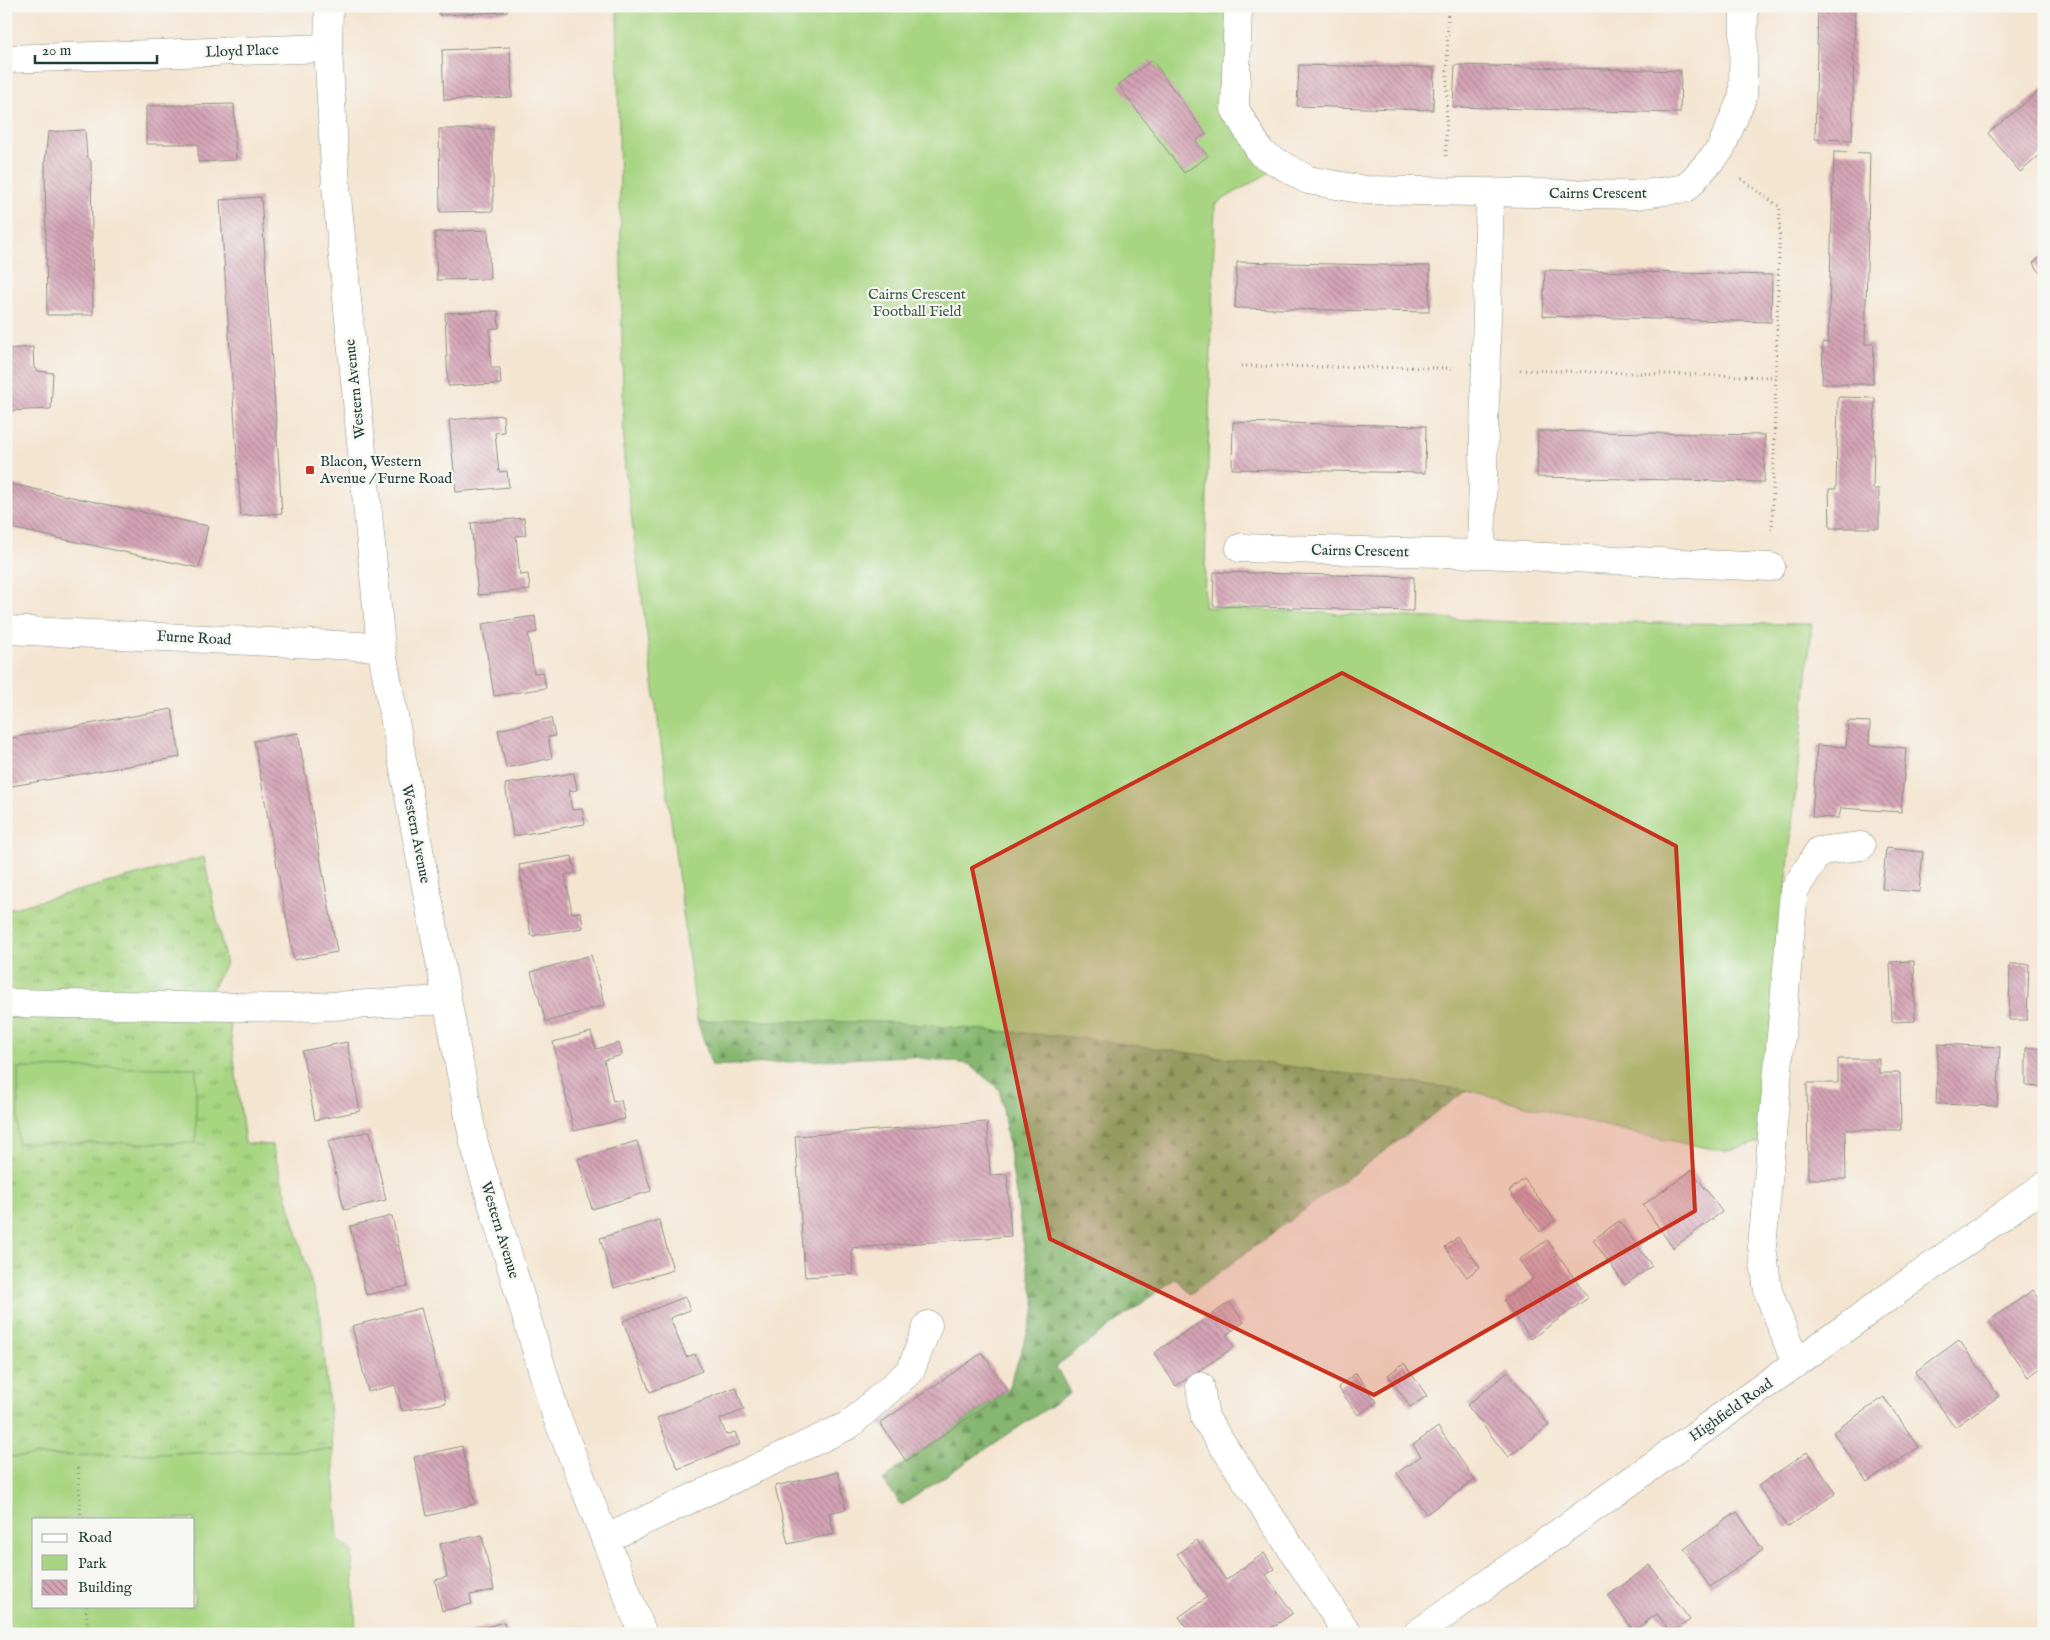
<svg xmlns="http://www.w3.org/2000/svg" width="2050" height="1640" viewBox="0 0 2050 1640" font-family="'IM FELL English',serif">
	<defs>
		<pattern id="grass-tufts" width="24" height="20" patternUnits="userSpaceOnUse" patternTransform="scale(1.25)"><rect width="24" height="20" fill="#a8d582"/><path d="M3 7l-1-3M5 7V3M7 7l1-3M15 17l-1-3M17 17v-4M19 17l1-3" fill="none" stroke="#88ae6b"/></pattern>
		<pattern id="forest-firs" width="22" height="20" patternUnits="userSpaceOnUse" patternTransform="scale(1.25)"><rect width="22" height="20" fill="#86b670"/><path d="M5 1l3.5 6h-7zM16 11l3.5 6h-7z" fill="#6d955d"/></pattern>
		<pattern id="building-back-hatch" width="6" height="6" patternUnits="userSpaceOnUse" patternTransform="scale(1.25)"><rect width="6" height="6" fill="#d4a3b5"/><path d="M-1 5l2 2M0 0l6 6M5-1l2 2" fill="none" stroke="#ab8694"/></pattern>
	</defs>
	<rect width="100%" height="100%" fill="#f6f6f2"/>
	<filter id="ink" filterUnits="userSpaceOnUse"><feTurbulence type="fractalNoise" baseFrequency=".02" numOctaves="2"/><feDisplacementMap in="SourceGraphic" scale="10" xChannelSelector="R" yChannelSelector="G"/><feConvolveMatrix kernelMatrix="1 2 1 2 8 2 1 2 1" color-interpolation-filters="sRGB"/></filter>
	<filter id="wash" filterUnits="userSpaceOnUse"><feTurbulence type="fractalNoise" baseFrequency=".0096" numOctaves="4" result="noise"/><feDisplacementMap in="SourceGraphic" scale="20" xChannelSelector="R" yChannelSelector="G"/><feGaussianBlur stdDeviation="1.12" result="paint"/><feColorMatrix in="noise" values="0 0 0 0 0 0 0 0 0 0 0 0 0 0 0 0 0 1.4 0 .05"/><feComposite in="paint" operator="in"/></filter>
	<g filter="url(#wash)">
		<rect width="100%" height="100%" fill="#f4e5d1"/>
		<path fill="url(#grass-tufts)" stroke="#64895b" d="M204,857L226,964L198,1013L229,1021L245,1143L272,1145L321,1317L333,1450L6,1457V910Z"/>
		<path fill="url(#forest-firs)" stroke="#527a52" d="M697,1020L888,1022L1072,1037L1467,1090L1190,1294L1176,1278L1056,1366L1070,1393L902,1505L883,1481L906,1461L1008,1390L1036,1307L1025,1254L1000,1090L969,1064L906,1056L712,1066Z"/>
		<path fill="#a8d582" stroke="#64895b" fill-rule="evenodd" d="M617,6H1229V112L1272,171L1215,204L1204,607L1513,622L1812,624L1761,1142L1724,1151L1641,1135L1467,1090L1072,1037L888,1022L697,1020L624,460Z
			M18,1068H196V1143H18Z
			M333,1450L338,1539L352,1551L356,1634H6V1457ZM34,1519H194V1606H34Z"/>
		<g id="blocks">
			<path fill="url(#building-back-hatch)" d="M439,6H507V12L439,15Z
				M1818,6H1855L1852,140L1815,139Z
				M510,47L512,97L444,100L442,50Z
				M1152,60L1206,134L1196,141L1208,156L1184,173L1118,85Z
				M1299,65L1434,68L1433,110L1297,106Z
				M1455,65L1681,71L1680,113L1453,107Z
				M2044,87V152L2020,172L1988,133Z
				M234,104L236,160L198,162V144H146V106Z
				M439,129H493V211L440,212Z
				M85,130L87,157L91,161L93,315H47L45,162L48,132Z
				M1834,152L1870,153L1865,344H1874L1873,384H1822L1823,342L1828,343Z
				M261,197L282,513L241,516L220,200Z
				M488,230L490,279L437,280L435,232Z
				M2044,254V277L2033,263Z
				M1237,262L1430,266L1429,312L1235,308Z
				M1545,270L1772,275L1771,322L1543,316Z
				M498,311L499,328L490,329V345L491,368H500L501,384L448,386L445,313Z
				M33,347L34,368L38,371L53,373L51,409L6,411V349Z
				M1838,397L1875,398L1873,489H1879V528H1830L1829,489H1836Z
				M503,415L504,432L495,433L499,472L507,471L509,487L456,492L449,420Z
				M1233,422L1426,426L1425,473L1232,469Z
				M1538,431L1765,435L1764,482L1537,477Z
				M6,483L208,526L199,568L6,527Z
				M524,518L526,535L516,536L520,575L528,574L530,590L478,595L471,523Z
				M1214,572L1414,577L1413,611L1213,606Z
				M535,616L537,632L528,634L534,673L543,672L546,688L494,696L482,624Z
				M172,709L180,757L6,787V739Z
				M551,718L555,736L548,737L552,758L506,768L498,730Z
				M1848,721L1870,722L1869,745L1906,748L1901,812L1841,808L1839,818L1812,817L1817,745L1846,747Z
				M298,733L337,952L294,960L254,741Z
				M574,773L577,790L569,791L572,810L582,809L585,824L513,836L505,784Z
				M1886,848L1923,852L1919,892L1882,889Z
				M572,856L575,873L565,875L572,913L581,912L583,928L531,936L519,865Z
				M591,955L605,1005L546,1022L531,972Z
				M1914,961L1915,1021L1892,1022L1890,962Z
				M2010,964H2029L2027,1020H2009Z
				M591,1032L596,1049L619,1043L622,1055L604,1060L613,1102L621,1100L625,1119L574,1131L553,1042Z
				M347,1042L360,1111L315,1120L302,1051Z
				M1938,1044L2000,1047L1997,1106L1936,1104Z
				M2026,1048H2044V1087L2026,1086Z
				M1838,1059H1879V1073H1900L1901,1130H1845L1846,1179H1808L1807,1083H1838Z
				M987,1122L990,1175L1007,1174L1011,1236L852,1248L853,1274L805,1277L795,1136Z
				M370,1131L386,1200L344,1210L328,1141Z
				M637,1141L651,1191L592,1209L578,1159Z
				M1692,1170L1722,1212L1673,1248L1643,1205Z
				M1524,1179L1555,1220L1540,1232L1509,1191Z
				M392,1216L408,1286L366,1295L350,1226Z
				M659,1220L673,1270L614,1288L600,1238Z
				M1619,1221L1652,1266L1625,1285L1593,1240Z
				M1458,1237L1480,1267L1467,1277L1445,1247Z
				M1547,1240L1588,1298L1531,1339L1504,1300L1533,1279L1519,1260Z
				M2033,1290L2044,1305V1366L2028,1377L1989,1321Z
				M685,1297L690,1310L670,1318L686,1357L695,1354L702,1371L650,1392L623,1321Z
				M1230,1302L1244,1322L1226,1335L1234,1347L1176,1386L1154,1353Z
				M421,1308L446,1403L402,1411L395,1385L368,1392L352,1326Z
				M1959,1340L1999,1396L1955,1427L1915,1372Z
				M982,1353L1008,1390L906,1461L880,1423Z
				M1404,1363L1427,1396L1410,1407L1388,1375Z
				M1508,1372L1549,1425L1508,1457L1467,1405Z
				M1356,1373L1377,1402L1358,1415L1338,1387Z
				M736,1387L744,1410L720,1419L726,1435L735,1432L740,1444L678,1469L657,1418Z
				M1884,1397L1919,1447L1867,1482L1833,1432Z
				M1438,1427L1475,1480L1426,1514L1397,1473L1421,1456L1413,1445Z
				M462,1446L475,1504L427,1516L414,1457Z
				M1807,1452L1836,1493L1787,1527L1758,1486Z
				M838,1472L846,1509L829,1513L834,1534L788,1544L775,1486Z
				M1737,1512L1763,1550L1710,1587L1684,1549Z
				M482,1535L494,1590L470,1595L472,1604L442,1611L435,1580L447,1577L440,1544Z
				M1197,1540L1226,1580L1264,1553L1275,1569L1266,1575L1293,1613L1263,1634H1191L1179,1617L1207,1597L1177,1554Z
				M1650,1565L1690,1620L1671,1633L1657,1614L1634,1631L1608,1596Z
				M504,1622L507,1634H465V1633Z"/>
		</g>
	</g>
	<g filter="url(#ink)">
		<use href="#blocks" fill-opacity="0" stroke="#8a9182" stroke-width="1"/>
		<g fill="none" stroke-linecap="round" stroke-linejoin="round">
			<defs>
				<path id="minor" d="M329,6L328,48L336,186L381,647L474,1143L556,1415L643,1634
					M1238,6L1235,109L1261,153L1308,180L1365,190L1638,195L1686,188L1720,150L1743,96L1744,6
					M6,59L328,48
					M1240,548L1481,554L1490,192
					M1481,554L1771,567
					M6,630L381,647
					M6,1003L293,1008L447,1000
					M1796,1364L1768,1291L1762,1247L1794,891L1819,851L1861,846
					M1200,1386L1205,1418L1348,1634
					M605,1539L849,1425L911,1370L928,1325
					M1417,1634L2044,1186"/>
			</defs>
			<use href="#minor" stroke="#8a9182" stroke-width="29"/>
			<path stroke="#8a9182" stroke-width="3" stroke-dasharray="1 4" stroke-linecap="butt" d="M1446,156L1448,6
				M1741,179L1780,207L1772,531
				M1241,366L1452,368
				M1520,370L1777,377
				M78,1468L81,1519
				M86,1606L88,1634"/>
			<use href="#minor" stroke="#fff" stroke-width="28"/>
		</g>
	</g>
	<path fill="#c8321e" fill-opacity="0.2" stroke="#c8321e" stroke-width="4" stroke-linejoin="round" d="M1342,673L1676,846L1695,1211L1374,1395L1050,1239L972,868Z"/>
	<rect fill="#c8321e" stroke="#f6f6f2" stroke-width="2" x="305" y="465" width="10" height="10" rx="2.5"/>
	<g text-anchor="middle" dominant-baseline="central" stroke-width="4.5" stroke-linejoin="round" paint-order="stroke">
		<g font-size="15" fill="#1f3d34" stroke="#f6f6f2">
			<text transform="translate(242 51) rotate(-2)">Lloyd Place</text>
			<text x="1598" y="193">Cairns Crescent</text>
			<text transform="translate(355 389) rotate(-96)">Western Avenue</text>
			<text transform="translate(1360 551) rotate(1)">Cairns Crescent</text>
			<text transform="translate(194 638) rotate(3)">Furne Road</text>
			<text transform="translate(416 834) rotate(79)">Western Avenue</text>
			<text transform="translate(500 1230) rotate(73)">Western Avenue</text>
			<text transform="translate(1731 1410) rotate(-35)">Highfield Road</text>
		</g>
		<g font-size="15" fill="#3a5b44" stroke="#f6f6f2">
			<text x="917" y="294">Cairns Crescent<tspan x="917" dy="17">Football Field</tspan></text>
		</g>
		<g font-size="15" fill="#1f3d34" stroke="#f6f6f2" text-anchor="start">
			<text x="320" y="461">Blacon, Western<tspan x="320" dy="17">Avenue / Furne Road</tspan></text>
		</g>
	</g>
	<rect width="2050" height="1640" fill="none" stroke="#f6f6f2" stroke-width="25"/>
	<rect x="32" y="1518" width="162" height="90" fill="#f6f6f2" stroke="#a0aca6"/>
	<rect x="42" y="1534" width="25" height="8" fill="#ffffff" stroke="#a0aca6"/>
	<text x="78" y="1542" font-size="15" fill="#1f3d34">Road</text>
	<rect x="42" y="1555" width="25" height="15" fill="#a8d582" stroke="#a0aca6"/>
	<text x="78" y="1568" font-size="15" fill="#1f3d34">Park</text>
	<rect x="42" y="1580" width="25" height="15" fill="url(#building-back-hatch)" stroke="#a0aca6"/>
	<text x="78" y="1592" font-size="15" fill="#1f3d34">Building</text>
	<path d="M35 55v8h122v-8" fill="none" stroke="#1f3d34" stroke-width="2.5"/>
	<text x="42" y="55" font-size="15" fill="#1f3d34" stroke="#f6f6f2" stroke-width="4" paint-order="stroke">20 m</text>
</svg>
